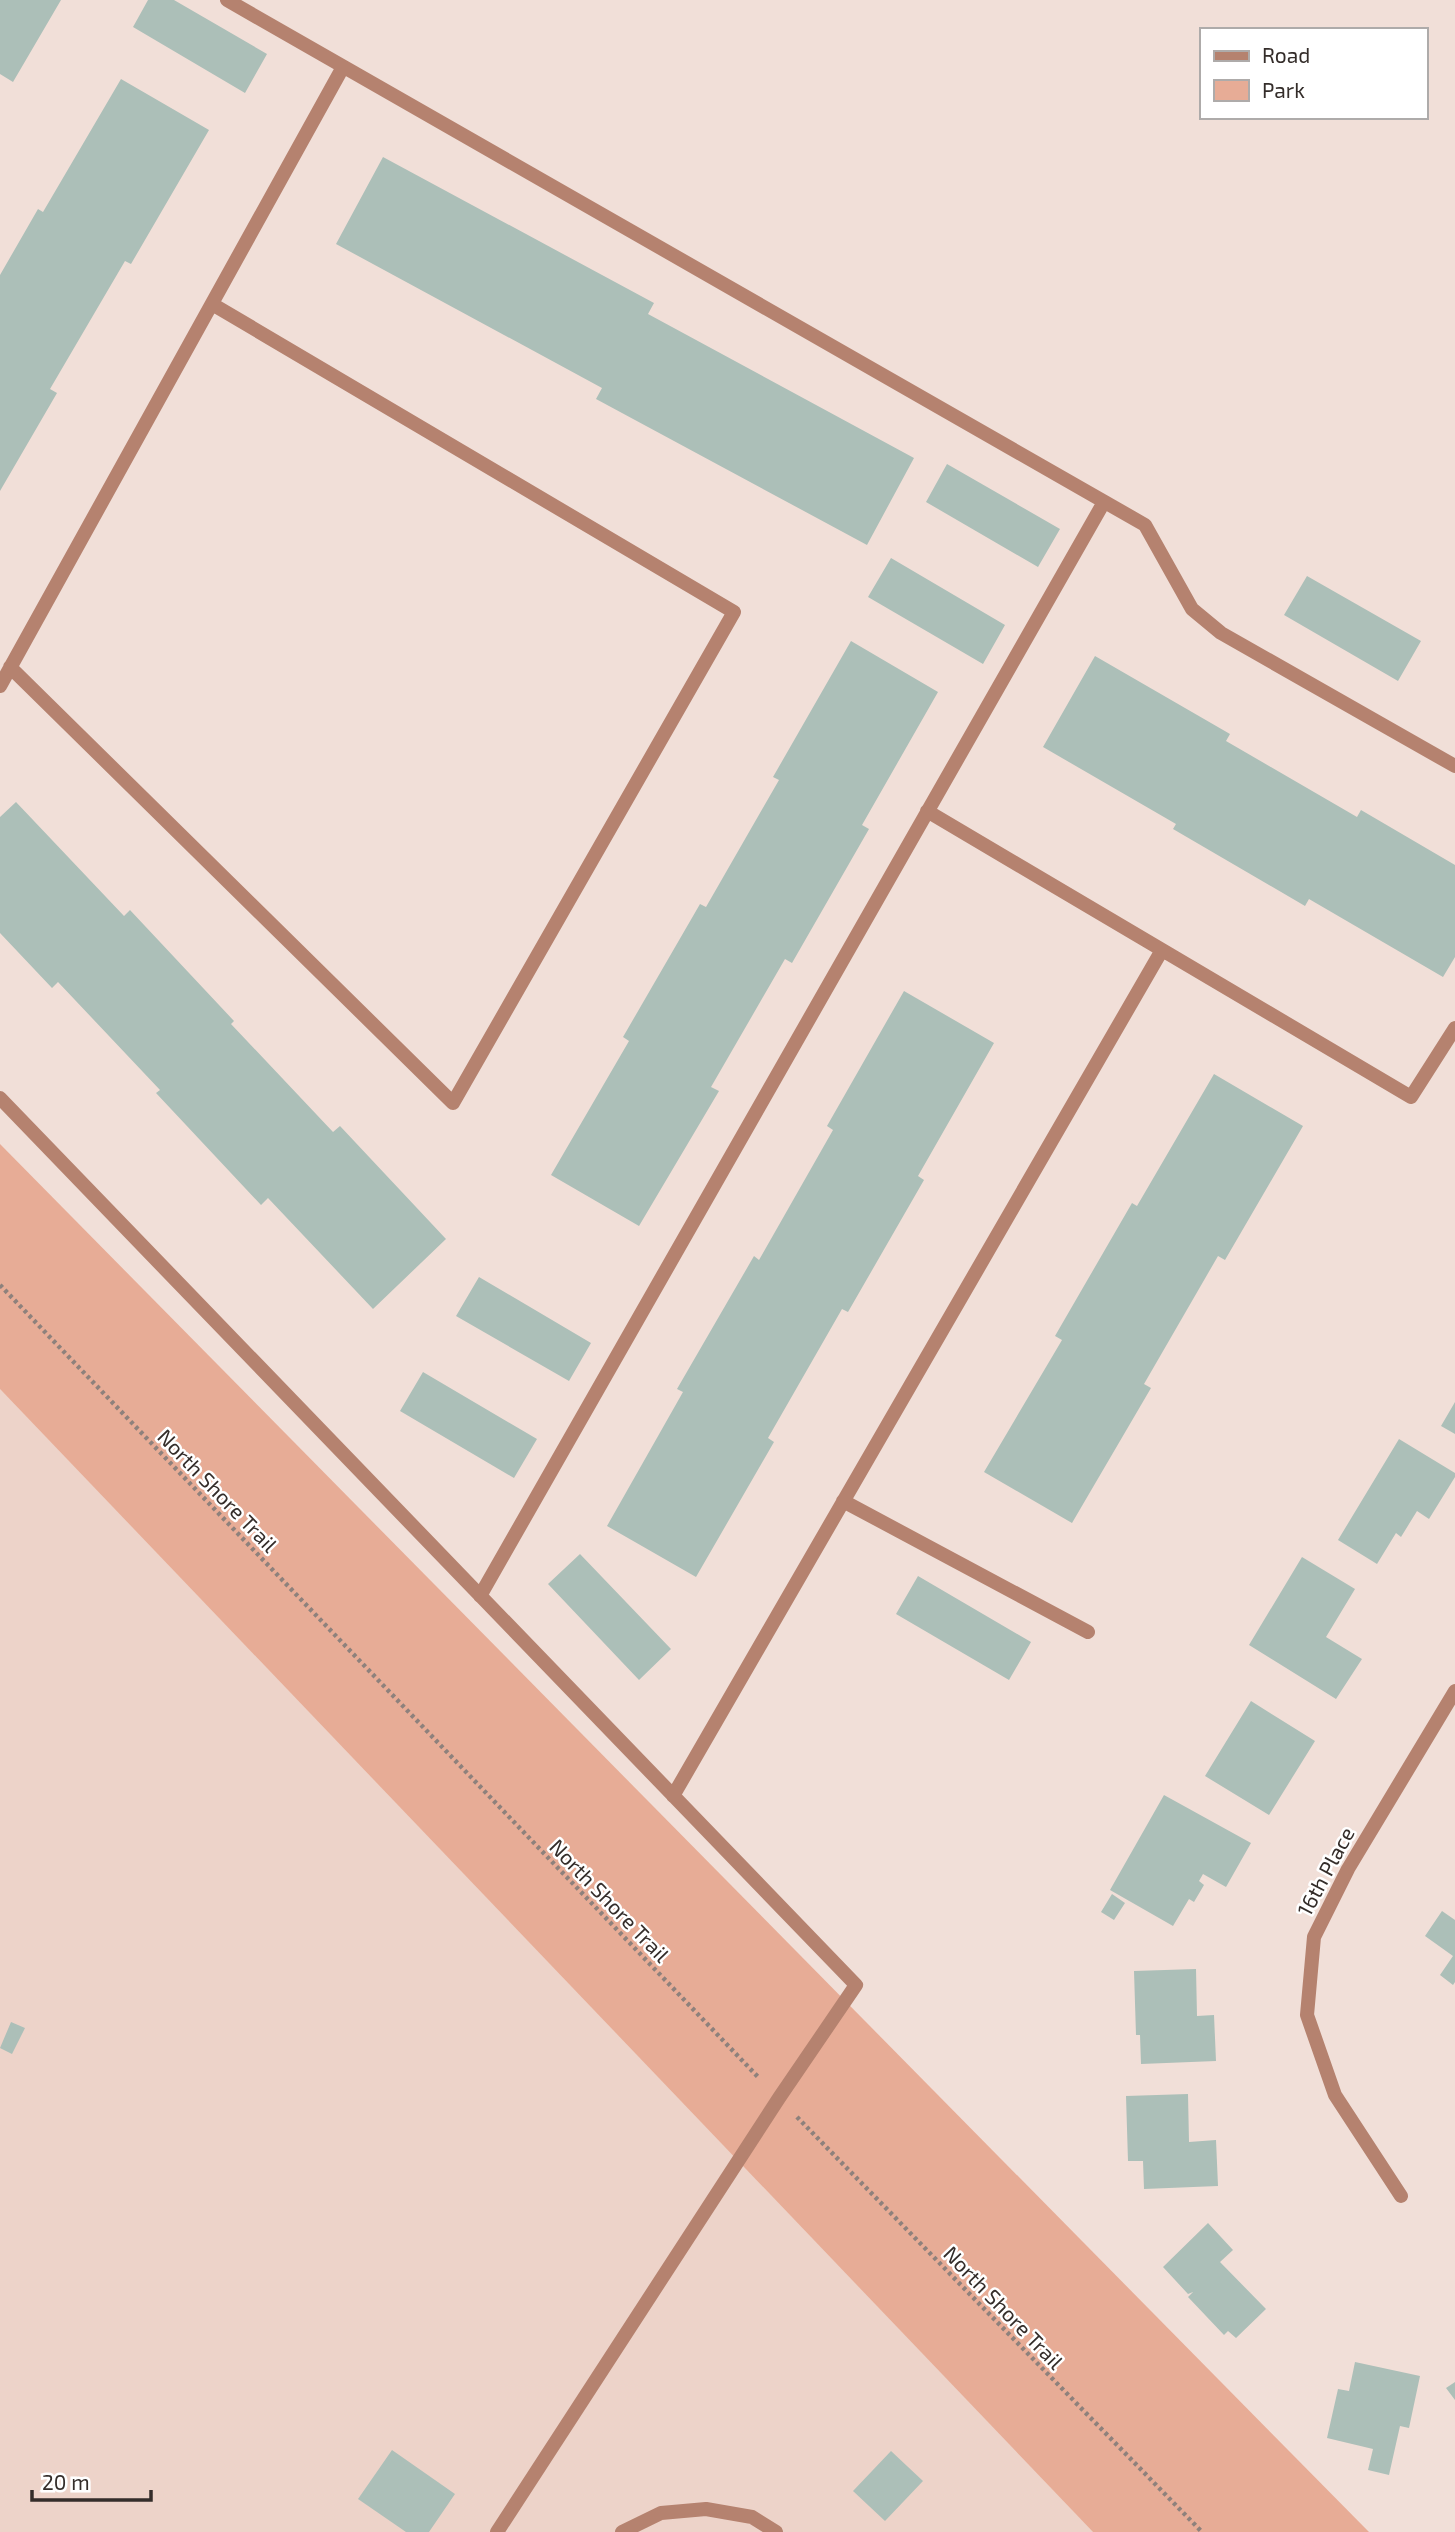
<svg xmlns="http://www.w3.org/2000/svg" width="1455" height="2532" viewBox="0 0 1455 2532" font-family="'Exo 2',sans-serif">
	<rect width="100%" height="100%" fill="#f1dfd8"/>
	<path fill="#edd3c9" d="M0,1389L1093,2532H0Z"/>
	<path fill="#e7ac96" d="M0,1144L1369,2532H1093L0,1389Z"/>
	<path fill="#acbfb8" d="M0,0H61L13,82L0,74Z
		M148,0H174L267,54L245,93L133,27Z
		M121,79L209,130L131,264L125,261L50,389L57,393L0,491V275L38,209L43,212Z
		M383,157L654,303L648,314L914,458L867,545L596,399L602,388L336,244Z
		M947,464L1060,529L1038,567L926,502Z
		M891,558L1005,625L983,664L868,597Z
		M1307,576L1421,641L1398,681L1284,615Z
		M851,641L938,692L862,825L869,829L792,963L785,959L711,1087L719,1091L639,1226L551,1175L629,1041L623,1037L700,904L706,907L779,780L773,777Z
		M1095,656L1230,734L1226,741L1357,817L1361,810L1455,865V957L1443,977L1309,899L1305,906L1173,829L1176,824L1043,747Z
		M16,802L124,916L130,910L234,1021L231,1024L333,1132L340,1126L446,1239L373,1309L268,1198L261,1205L156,1093L160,1090L58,982L52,988L0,933V817Z
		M904,991L994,1043L918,1176L924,1180L848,1312L842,1309L768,1438L774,1442L696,1577L607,1526L683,1392L677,1389L754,1256L759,1260L833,1130L827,1126Z
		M1214,1074L1303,1126L1225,1260L1218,1256L1144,1384L1151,1388L1072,1523L984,1472L1062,1340L1055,1336L1132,1203L1137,1206Z
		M479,1277L591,1343L569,1381L456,1316Z
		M423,1372L537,1439L514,1478L400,1411Z
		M1455,1402V1434L1441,1426Z
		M1399,1439L1455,1473V1477L1429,1519L1417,1511L1401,1537L1396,1533L1377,1564L1338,1540Z
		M580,1554L671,1649L639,1680L548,1584Z
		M1302,1557L1355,1589L1326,1637L1362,1659L1336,1699L1249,1645Z
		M918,1576L1031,1642L1009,1680L896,1614Z
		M1251,1701L1315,1741L1269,1815L1205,1776Z
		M1164,1795L1251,1843L1226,1887L1203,1874L1199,1881L1204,1885L1194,1902L1189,1899L1173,1926L1110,1890Z
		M1112,1894L1125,1903L1114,1920L1101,1912Z
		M1442,1911L1455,1920V1982L1453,1985L1440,1975L1453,1956L1425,1936Z
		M1196,1969L1197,2016L1214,2015L1216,2061L1141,2064L1140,2035H1136L1134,1971Z
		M11,2022L25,2028L12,2054L0,2048Z
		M1188,2094L1189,2142L1216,2140L1218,2186L1144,2189L1143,2161H1128L1126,2096Z
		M1208,2223L1233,2250L1220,2262L1266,2309L1236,2338L1228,2331L1224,2335L1188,2297L1193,2292L1188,2294L1163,2267Z
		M1355,2362L1420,2376L1409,2428L1400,2426L1389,2475L1368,2470L1373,2449L1327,2438L1338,2389L1349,2391Z
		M1455,2382V2400L1446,2388Z
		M392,2450L455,2494L429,2532H406L358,2499Z
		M891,2451L923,2481L885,2521L853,2491Z"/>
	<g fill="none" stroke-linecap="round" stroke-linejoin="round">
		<path stroke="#8e817c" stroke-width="4.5" stroke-dasharray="3.5 3.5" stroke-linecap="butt" d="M0,1285L759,2078
			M797,2117L1202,2532"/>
		<path stroke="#b5826f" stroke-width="14" d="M227,0L1145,525L1192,609L1221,633L1455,766
			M10,667L453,1103L734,612L212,304
			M0,686L343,67
			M927,811L1411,1097L1455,1028
			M0,1098L856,1985L779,2098L497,2532
			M843,1501L1088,1632
			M480,1596L1104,502
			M673,1796L1162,950
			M622,2532L661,2513L706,2509L752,2517L776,2532"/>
		<path stroke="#b5826f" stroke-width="14" d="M1401,2196L1335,2095L1307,2015L1314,1937L1348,1869L1455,1691"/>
	</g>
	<g text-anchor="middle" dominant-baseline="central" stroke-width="5" stroke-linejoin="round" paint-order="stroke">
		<g font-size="21" fill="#342d2a" stroke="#fff">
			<text transform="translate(218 1490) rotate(46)">North Shore Trail</text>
			<text transform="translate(1325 1871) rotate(-62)">16th Place</text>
			<text transform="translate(610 1900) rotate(46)">North Shore Trail</text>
			<text transform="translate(1004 2307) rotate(46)">North Shore Trail</text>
		</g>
	</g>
	<rect x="1200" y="28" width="228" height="91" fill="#ffffff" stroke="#aeabaa" stroke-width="2"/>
	<rect x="1214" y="51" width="35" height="10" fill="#b5826f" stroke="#aeabaa" stroke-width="2"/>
	<text x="1262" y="63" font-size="21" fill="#342d2a">Road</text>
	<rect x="1214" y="80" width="35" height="21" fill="#e7ac96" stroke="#aeabaa" stroke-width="2"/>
	<text x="1262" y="98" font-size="21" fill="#342d2a">Park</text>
	<path d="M32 2490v10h119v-10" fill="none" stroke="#342d2a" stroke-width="3.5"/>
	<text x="42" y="2490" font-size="21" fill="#342d2a" stroke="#ffffff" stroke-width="5" paint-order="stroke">20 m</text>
</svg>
